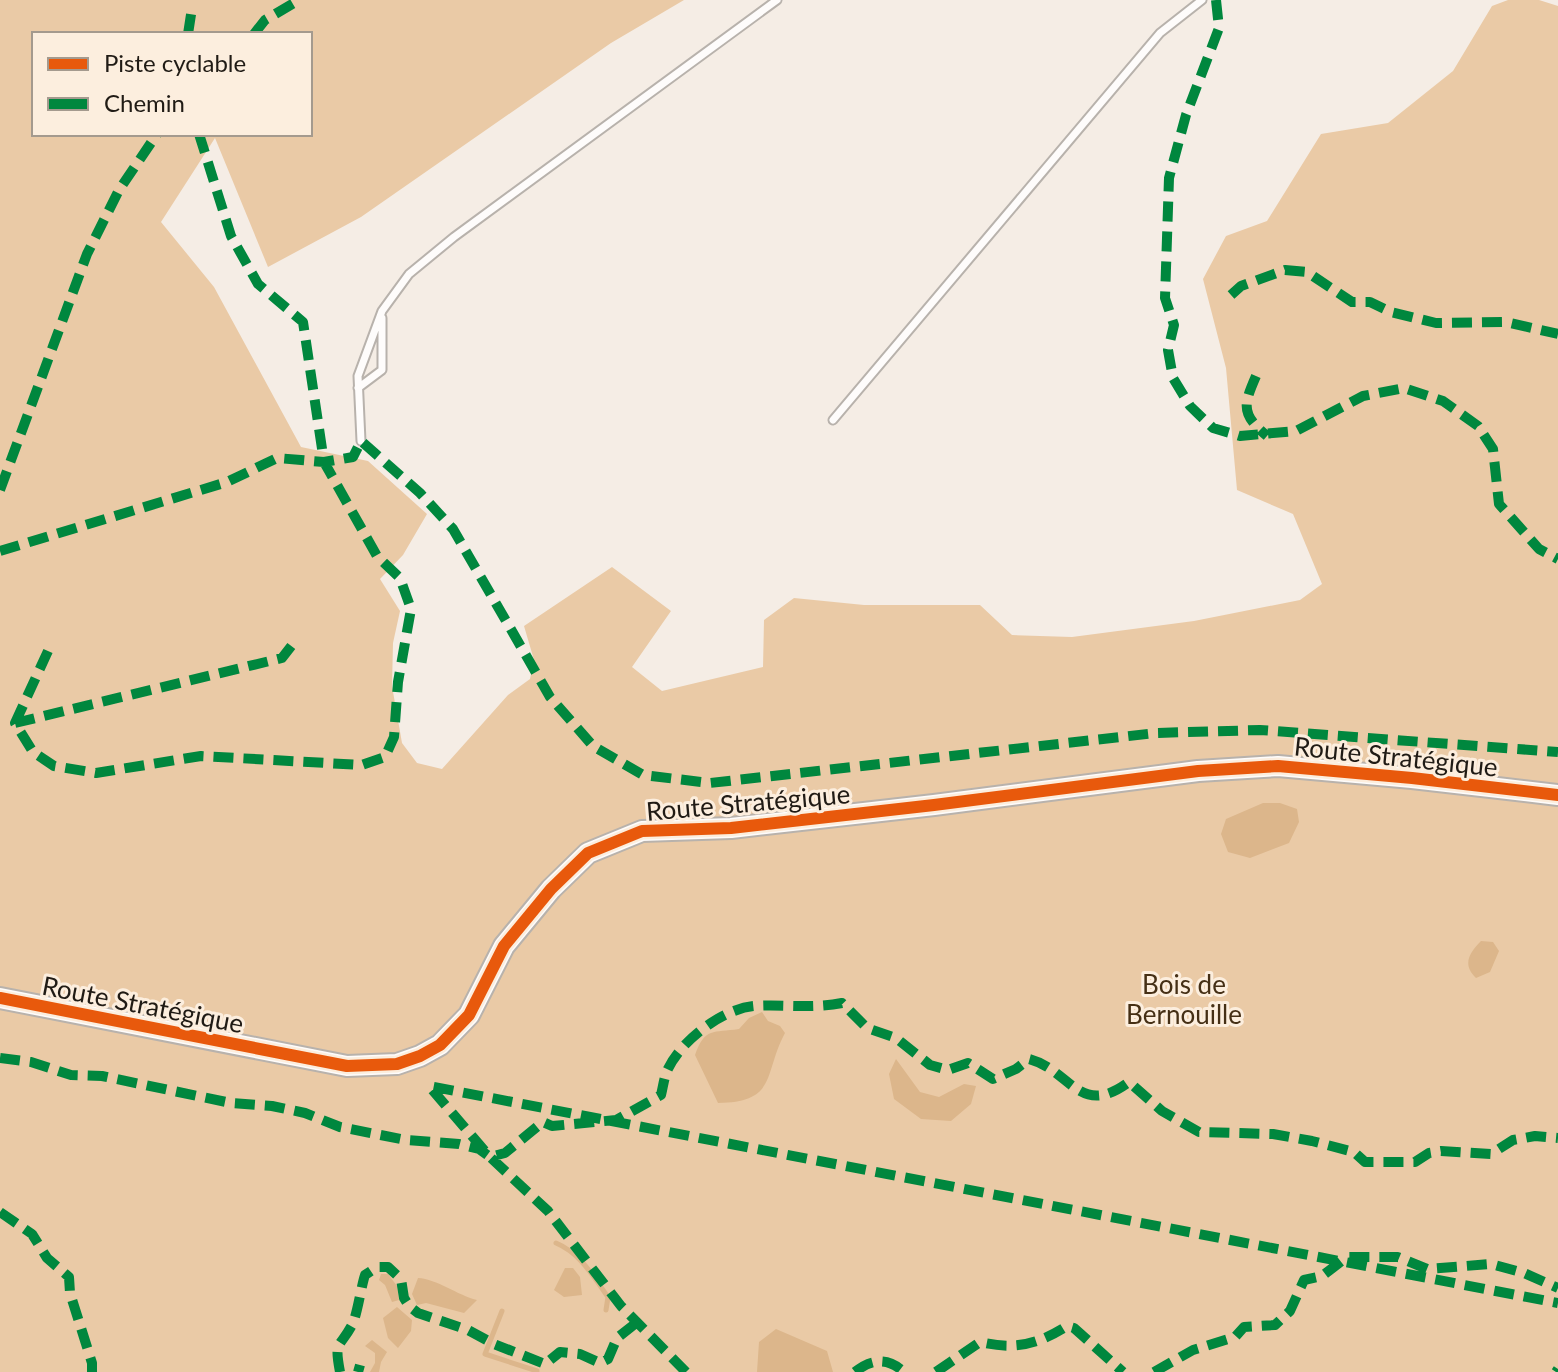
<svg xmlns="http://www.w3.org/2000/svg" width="1558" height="1372" viewBox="0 0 1558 1372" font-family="Lato,sans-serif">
	<rect width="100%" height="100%" fill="#f5ede5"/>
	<path fill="#eacaa6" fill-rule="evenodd" d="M0,0H684L611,43L361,217L268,267L215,138L161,222L214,287L301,447L368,461L427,514L403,555L380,579L400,611L393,643L392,686L402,743L417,763L442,769L508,695L530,679L534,660L524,626L612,567L671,611L632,667L662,691L763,667L764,620L794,598L864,605H980L1012,635L1072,637L1194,621L1300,600L1322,584L1293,514L1237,490L1226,368L1203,279L1226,236L1267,221L1321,134L1388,123L1453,71L1492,6L1508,0H1539L1558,6V1372H0ZM34,34H310V134H34Z"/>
	<path fill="#dcb68b" d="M1263,803H1280L1297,809L1299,822L1289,843L1250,858L1228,852L1221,834L1226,819Z
		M1481,941L1493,942L1499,951L1490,972L1476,978C1462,965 1469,953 1481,941Z
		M762,1012L768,1021L780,1026L785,1033C763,1074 778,1102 718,1103L695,1055C705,1027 713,1033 739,1029L749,1018Z
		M896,1059L920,1092L939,1097L964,1084L976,1086L971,1104L951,1121L921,1119L894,1099L889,1074Z
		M565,1268H573L580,1277L582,1295L564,1297L554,1290Z
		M381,1274H388L397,1286L399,1300L392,1302L385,1285L379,1280Z
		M418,1278C437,1279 457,1295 477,1300L464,1313L426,1303L417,1305L412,1294Z
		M397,1307L412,1320L411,1331L398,1348L388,1338L383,1318Z
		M776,1329L827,1351L833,1372H757L759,1342Z
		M372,1340L387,1352L381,1362L379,1372H370L375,1363V1353L365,1346Z"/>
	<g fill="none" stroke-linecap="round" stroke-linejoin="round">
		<path stroke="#dcb68b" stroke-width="5" d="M556,1243C580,1253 593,1276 608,1297L606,1310
			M502,1311L485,1354L537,1371"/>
		<defs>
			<path id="lane" d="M358,388L382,370V318
				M833,420L1160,33L1202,0
				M361,441L358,376L382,311L409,274L454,237L777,0"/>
			<path id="secondary" d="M0,998L347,1066L397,1064L420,1056L440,1045L469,1015L504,946L551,889L588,853L642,831L731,828L934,805L1198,771L1278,766L1412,778L1558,795"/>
		</defs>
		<use href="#lane" stroke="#b8b2ac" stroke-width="11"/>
		<use href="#secondary" stroke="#b8b2ac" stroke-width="24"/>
		<use href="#lane" stroke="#fefcfb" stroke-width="7"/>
		<use href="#secondary" stroke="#fefcfb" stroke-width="20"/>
		<path stroke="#00873e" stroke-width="10" stroke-dasharray="20 10" stroke-linecap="butt" d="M1216,0L1219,28L1186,115L1169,178L1165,298L1174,325L1168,350L1173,378L1190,406L1213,428L1240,436L1296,431L1363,396L1404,388L1443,401L1478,426L1493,449L1499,504L1539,549L1558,559
			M188,34L192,8
			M254,34L265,20L299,0
			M1231,295L1241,286L1285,270L1307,272L1352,302H1370L1391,312L1436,323L1506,322L1558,334
			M1256,376C1243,406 1241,414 1267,436
			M0,490L87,254L119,190L157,134
			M0,551L227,482L277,458L324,462L353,457L361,441L420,493L453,529L550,697L593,746L643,775L710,783L1156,733L1260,730L1558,752
			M48,651L15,723L33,752L54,766L96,773L201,756L362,765L385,757L394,737L398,682L411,609L400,578L377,556L324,462L303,322L258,284L231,236L199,134
			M15,723L282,658L296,640
			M0,1058L31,1062L71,1075L102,1076L231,1103L272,1106L305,1113L340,1127L406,1140L459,1144L479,1149L490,1157L505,1153L543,1122L552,1126L616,1120L661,1095C663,1087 664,1078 667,1071C680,1041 722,1009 754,1006C784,1004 812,1009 842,1003L867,1028L896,1038L930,1065L948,1070L968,1063L993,1079L1016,1069L1029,1059C1071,1070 1079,1119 1129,1082L1162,1111L1199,1132L1273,1134L1312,1141L1354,1152L1365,1162H1415L1429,1153L1441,1151L1491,1154L1513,1140L1535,1136L1558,1138
			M0,1212L32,1234L47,1258L69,1277L70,1293L92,1363V1372
			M340,1372C334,1340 339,1349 352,1325C357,1316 361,1287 365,1275L377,1267H388L401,1279L404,1298L409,1306L418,1313L468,1330L494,1344L545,1364L560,1352L580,1354L600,1363L608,1359L617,1338L636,1323
			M358,1372L360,1365
			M686,1372L621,1306L548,1211L490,1157L429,1086L1558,1303
			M855,1372C871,1359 887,1357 904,1372
			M936,1372L980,1342C1014,1350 1037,1345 1067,1326L1074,1328L1123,1372
			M1154,1372L1193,1350L1235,1337L1244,1327L1275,1325L1290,1311L1304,1280L1322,1276L1347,1257H1398L1427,1269L1491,1264L1524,1273L1558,1288
			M1556,1372L1558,1369"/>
		<defs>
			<path id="cycleway" d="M0,998L347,1066L397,1064L420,1056L440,1045L469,1015L504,946L551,889L588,853L642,831L731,828L934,805L1198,771L1278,766L1412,778L1558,795"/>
		</defs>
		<use href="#cycleway" stroke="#fceede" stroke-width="17"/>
		<use href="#cycleway" stroke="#e8590c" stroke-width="12"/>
	</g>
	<g text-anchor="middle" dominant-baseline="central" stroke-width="6" stroke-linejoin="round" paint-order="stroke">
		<g font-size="26" fill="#201b15" stroke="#fceede">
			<text transform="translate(1396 756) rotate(6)">Route Stratégique</text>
			<text transform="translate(748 802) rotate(-5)">Route Stratégique</text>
			<text transform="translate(143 1004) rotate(11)">Route Stratégique</text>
		</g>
		<g font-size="26" fill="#452f15" stroke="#fceede">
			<text x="1184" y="984">Bois de<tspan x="1184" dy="30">Bernouille</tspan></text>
		</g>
	</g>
	<rect x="32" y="32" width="280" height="104" fill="#fceede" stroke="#a49a8e" stroke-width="2"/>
	<rect x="48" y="58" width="40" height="12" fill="#e8590c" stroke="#a49a8e" stroke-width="2"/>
	<text x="104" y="72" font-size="24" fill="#201b15">Piste cyclable</text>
	<rect x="48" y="98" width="40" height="12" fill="#00873e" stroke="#a49a8e" stroke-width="2"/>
	<text x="104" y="112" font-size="24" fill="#201b15">Chemin</text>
</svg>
